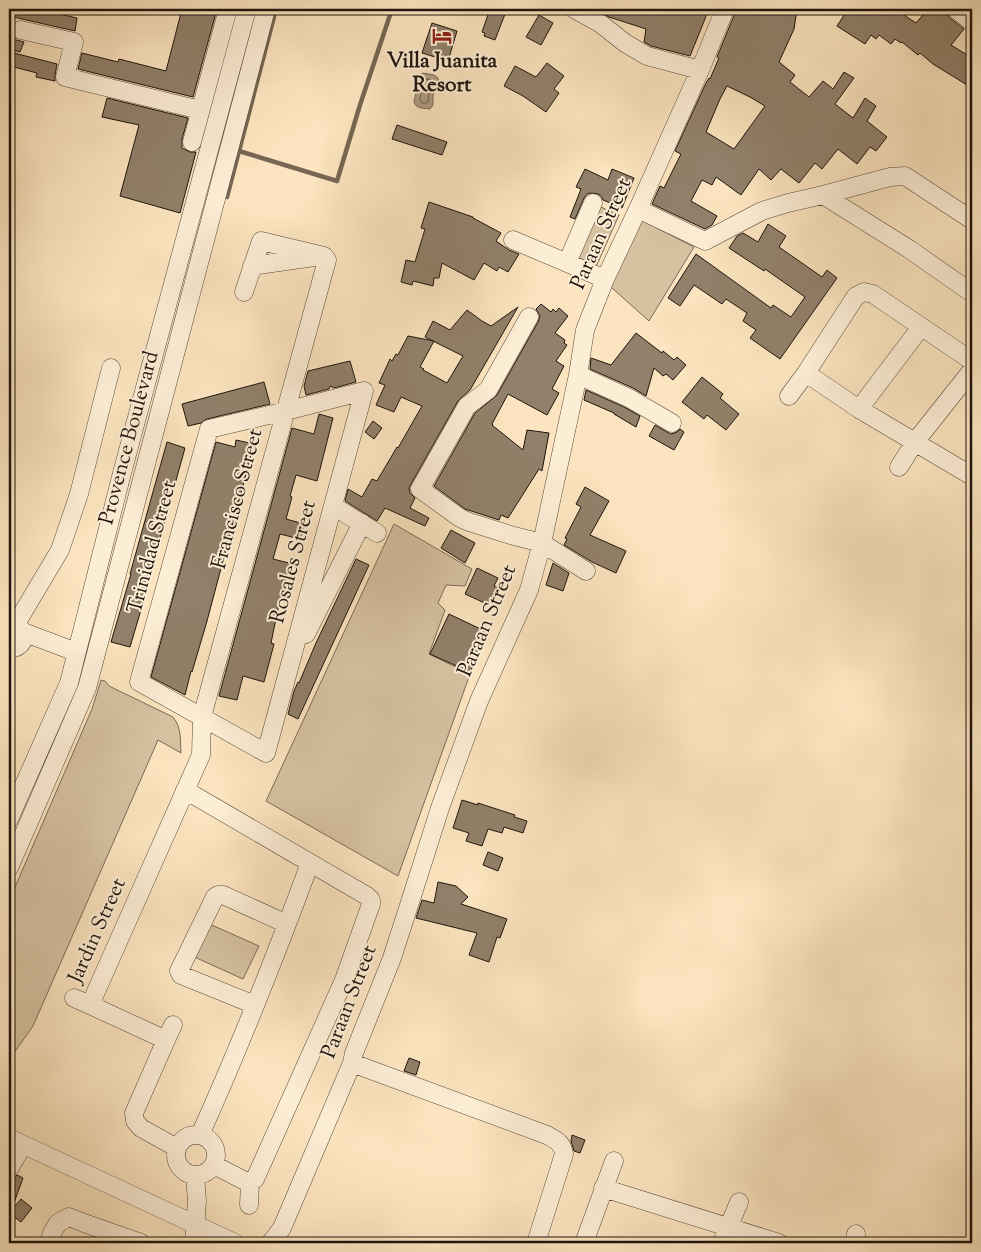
<svg xmlns="http://www.w3.org/2000/svg" width="981" height="1252" viewBox="0 0 981 1252" font-family="'Sorts Mill Goudy',serif">
	<rect width="100%" height="100%" fill="#fbe4bf"/>
	<filter id="stains"><feTurbulence type="fractalNoise" baseFrequency=".004" numOctaves="4"/><feColorMatrix values="0 0 0 0 .2 0 0 0 0 .09 0 0 0 0 .02 0 0 0 .5 -.17"/></filter>
	<radialGradient id="worn" r=".72"><stop offset=".6" stop-color="#630" stop-opacity="0"/><stop offset="1" stop-color="#630" stop-opacity=".3"/></radialGradient>
	<path fill="#d6c1a1" stroke="#7a6a57" d="M596,205L619,215L596,267L573,258Z
		M634,216L694,247L649,321L603,280Z
		M394,524L472,569L465,586L446,585L438,603L445,610L429,654L470,674L398,876L266,801Z
		M101,680L105,681L109,686L173,717C182,728 180,741 181,753L158,740L33,1026L9,1060V901L92,709Z
		M205,922L259,946L243,979L190,955Z"/>
	<path fill="#b09d82" stroke="#766653" d="M423,73L434,75L438,78L439,83L433,95V105L430,109C424,108 416,109 414,102L420,76L421,74Z"/>
	<g fill="none" stroke-linecap="round" stroke-linejoin="round">
		<path stroke="#685848" stroke-width="1" d="M426,79L431,80L433,83L429,93L428,102L426,103H422L420,100C421,94 421,84 426,79Z"/>
		<path stroke="#766653" stroke-width="4.5" d="M239,151L337,181L360,105L390,15
			M227,197L276,9"/>
	</g>
	<path fill="#91806a" stroke="#1f140d" fill-rule="evenodd" d="M9,9H36L77,18L75,31L9,16Z
		M182,9H217L193,97L78,69L82,53L118,62L119,59L166,71Z
		M490,9H507L495,40L484,36L485,33L482,32Z
		M595,9H709L690,56L651,46L644,42L646,29L609,17Z
		M735,9H797L794,29L779,62L795,75L790,82L809,97L823,81L833,89L844,72L854,78L835,104L853,118L865,98L876,106L867,121L887,137L876,151L870,147L857,164L838,149L822,169L815,163L799,183L781,169L771,180L759,169L741,195L716,177L712,185L702,180L691,201L717,216L712,225L705,229L652,204L660,186L664,188L681,154L675,151L705,85L709,78L710,79L719,58L717,57L735,13ZM727,86L750,97L765,106L734,149L706,132L720,99Z
		M848,9H895L916,23L928,9H946V13L949,17L964,29L951,45L972,58V88L933,64L920,53L918,55L902,42L901,43L895,39L891,44L879,35L876,39L871,35L865,44L837,26Z
		M539,15L553,23L541,45L526,37Z
		M432,23L457,31L448,61L422,53Z
		M9,38L24,42L20,52L9,49Z
		M14,53L57,64L55,75V81L36,77L37,73L10,66Z
		M547,63L564,76L554,89L559,93L546,112L523,96L504,86L515,66L536,77Z
		M107,98L188,118L182,139V148L190,152H196L180,213L120,196L139,125L102,117Z
		M397,125L447,142L442,155L392,139Z
		M585,169L608,180L612,169L634,178L622,208L603,200L601,196L598,194L591,193L587,194L584,198L575,219L570,217L581,189L576,187Z
		M429,202L473,217V218L501,233L496,241L509,250L519,254L508,272L499,267L497,271L484,263L474,280L442,263L439,278H434L433,286L413,281L412,285L401,282L406,260L415,262L425,229L421,228Z
		M768,224L786,236L779,247L822,277L827,270L837,278L780,359L750,338L756,330L743,321L747,313L726,299L722,304L694,285L680,306L668,298L696,254L771,308L773,305L791,317L805,297L765,269L764,271L729,248L737,236L743,233L758,242Z
		M541,304L551,312L553,309L556,312L559,308L568,316L555,333L565,340L564,343L567,345L556,361L564,366L552,389L559,393L547,415L508,394L492,424H493L492,425L523,450L527,430L549,433L542,471L539,469L508,518L501,515L499,520L465,509L434,486L475,413L497,395L538,322L540,316L536,309Z
		M518,307L470,390L458,401L411,484L409,488L410,493L415,498L410,508L429,518L425,526L385,508L377,521L345,501L348,489L362,497L372,479L377,481L397,447L398,448L422,406L401,397L394,412L376,405L385,385L379,383L390,359L392,361L396,354L398,355L408,336L434,341L420,367L424,369L423,370L447,383L463,356L425,337L433,321L450,330L467,310L482,321L491,326Z
		M636,333L662,353L663,351L674,360L677,357L686,365L673,380L666,374L663,376L654,368L646,396L633,388L590,369L591,358L611,365Z
		M350,361L356,382L334,388L330,386L329,389L306,395L304,386L308,371Z
		M702,377L723,394L720,398L739,414L726,430L707,415L704,419L682,402Z
		M264,382L270,404L207,419L201,423L188,426L182,404Z
		M586,390L624,407L640,416L636,427L614,414V413L584,400Z
		M319,414L333,418L317,481L296,475L290,496L292,497L286,519L304,524L300,539L280,534L273,559L293,564L289,580L286,579L279,604L271,643L274,644L264,682L243,676L237,700L219,696L292,428L314,434Z
		M373,421L382,428L374,439L365,432Z
		M655,425L667,432L671,434L677,432L680,429L684,432L674,450L649,436Z
		M236,440L254,444L207,621L192,672L191,671L185,695L151,677L216,442L235,447Z
		M167,442L185,448L148,581H149L143,603L130,647L111,642L131,574H130Z
		M585,487L609,501L590,535L626,551L616,573L592,562L564,545L567,539L565,538L581,507L576,504Z
		M451,530L475,543L465,563L441,548Z
		M356,559L369,565L298,719L288,714L294,691L298,682L299,683L316,643Z
		M553,563L569,573L563,591L546,585Z
		M477,568L498,578L494,586L497,588L489,605L465,594Z
		M449,614L489,633L470,672L430,654Z
		M462,800L478,805V803L515,815L514,817L527,821L523,833L504,827L502,833L488,829L482,846L466,841L469,833L453,828Z
		M488,852L503,858L498,871L483,865Z
		M438,882L456,886L468,897L461,904L507,919L500,938L497,937L489,962L469,955L477,933L416,918L422,900L434,903Z
		M409,1058L420,1062L416,1075L404,1071Z
		M572,1135L585,1140L580,1153L574,1151L571,1141Z
		M17,1175L23,1178L11,1211L21,1199L32,1208L21,1222L9,1213V1180L14,1178Z"/>
	<g fill="none" stroke-linecap="round" stroke-linejoin="round">
		<defs>
			<path id="minor" d="M574,9L601,24L625,43L647,56L700,70
				M956,9L972,22
				M21,30L74,42L65,77L200,110
				M192,142L228,9
				M823,195L909,249L972,293
				M638,209L705,241L762,211L788,203L823,195L890,177L905,176L972,220
				M513,240L605,279
				M567,263L593,203
				M252,266L314,257
				M529,317L488,390L467,406L420,489L460,518L469,522L514,536L542,543L586,571
				M806,373L859,409L972,476
				M578,375L629,398L672,423
				M364,391L266,753L139,682L209,429L286,411Z
				M789,396L806,373L856,296L864,292L873,294L972,361
				M859,409L921,327
				M899,467L915,442L972,370
				M333,506L377,533
				M16,624L60,550L79,494L111,368
				M23,632L76,652
				M306,634L362,523
				M9,649C24,648 29,633 16,624
				M185,790L367,896L371,900V904L344,980L255,1179L250,1182H247L214,1165
				M9,819L69,683L122,473L247,9
				M9,868L87,688L266,9
				M74,998L90,1005
				M255,1005L181,975L179,971L215,897L218,895H223L287,924
				M166,1040L173,1025
				M352,1063L547,1135C557,1141 562,1142 564,1154L536,1243
				M176 1155a20 20 0 1 1 40 0a20 20 0 1 1-40 0Z
				M200,1135C240,1046 276,955 310,863
				M9,1138L235,1243
				M177,1148L141,1128L135,1121L134,1113L166,1040L90,1005L201,755L202,717L327,260L324,256L261,241L244,292
				M9,1169L23,1145
				M603,1188L779,1243
				M249,1205L250,1182
				M49,1243L52,1233L58,1223L69,1217L84,1223L141,1243
				M194,1243L197,1201L195,1176
				M270,1243L273,1240L282,1228L352,1063L354,1053L392,958L420,871L440,808L479,701L529,590L542,543L578,375L585,330L605,279L638,209L700,70L725,9
				M584,1243L614,1161
				M722,1243L739,1202
				M854,1243L856,1234"/>
		</defs>
		<use href="#minor" stroke="#56483a" stroke-width="19"/>
		<use href="#minor" stroke="#fcedd5" stroke-width="18"/>
	</g>
	<defs>
		<symbol id="hotel-bare" viewBox="-9 -9 18 18"><path d="M-6-4.5h1.5V1H6V5H4.5V3h-9V5H-6ZM-4 0a1.8 1.8 0 1 1 3.6 0ZM.5 0V-2.5h3Q6-2.5 6 0Z" fill="#8f2418" stroke="#fcedd5" stroke-width="2.5" paint-order="stroke"/></symbol>
	</defs>
	<g fill-rule="evenodd">
		<use href="#hotel-bare" x="428" y="22" width="28" height="28"/>
	</g>
	<g text-anchor="middle" dominant-baseline="central" stroke-width="4" stroke-linejoin="round" paint-order="stroke">
		<g font-size="21" font-weight="bold" fill="#1f140d" stroke="#fcedd5">
			<text x="442" y="62">Villa Juanita<tspan x="442" dy="24">Resort</tspan></text>
		</g>
		<g font-size="21" fill="#1f140d" stroke="#fcedd5">
			<text transform="translate(602 234) rotate(-66)">Paraan Street</text>
			<text transform="translate(130 438) rotate(-75)">Provence Boulevard</text>
			<text transform="translate(238 499) rotate(-75)">Francisco Street</text>
			<text transform="translate(153 547) rotate(-75)">Trinidad Street</text>
			<text transform="translate(294 562) rotate(-75)">Rosales Street</text>
			<text transform="translate(488 621) rotate(-67)">Paraan Street</text>
			<text transform="translate(98 931) rotate(-66)">Jardin Street</text>
			<text transform="translate(350 1002) rotate(-69)">Paraan Street</text>
		</g>
	</g>
	<rect width="981" height="1252" fill="none" stroke="#fbe4bf" stroke-width="30"/>
	<rect x="10" y="10" width="961" height="1232" fill="none" stroke="#1f140d" stroke-width="2.5"/>
	<rect x="15" y="15" width="951" height="1222" fill="none" stroke="#1f140d"/>
	<rect width="100%" height="100%" filter="url(#stains)"/>
	<rect width="100%" height="100%" fill="url(#worn)"/>
</svg>
